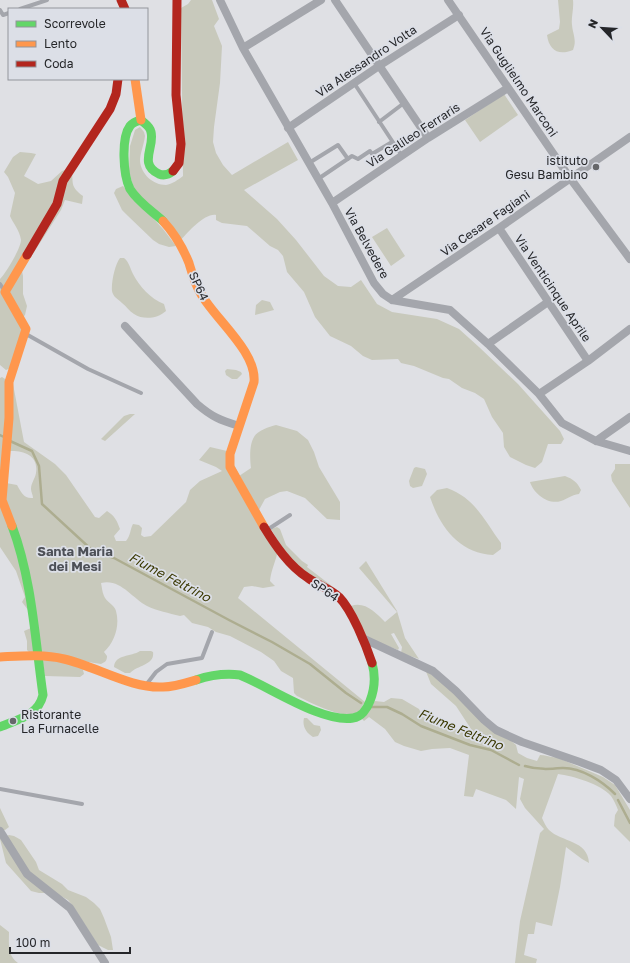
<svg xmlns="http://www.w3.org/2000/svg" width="630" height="963" viewBox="0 0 630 963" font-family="'Golos Text',sans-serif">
	<rect width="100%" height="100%" fill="#dfe0e4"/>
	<path fill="#c8c9bc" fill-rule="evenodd" d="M191,0H212L219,19L214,26L222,46L220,83L214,127L213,142L216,153L223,165L232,175L288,142L298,160L244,190L277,219L296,240L324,276L338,286L351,287L361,280L377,304L392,312L437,319L459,329L479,347L518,384L560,431L564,439L561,444H548L542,462L535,468L526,465L510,457L504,447L503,433L492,417L484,399L475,393L462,388L449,379L443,378L414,366L401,363L398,359L372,360L363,356L351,346L330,336L315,317L304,292L287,272L283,256L278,250L270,246L247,226L222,223L216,220V215C205,213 188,232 181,240L134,189L129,171L130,146L135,130L140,127L144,132L145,136C144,145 140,153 140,161C141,174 153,185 166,185C172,184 178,180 183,176L181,8L188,4Z
		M558,0H573C574,9 571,17 572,25C573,35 577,40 573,50C558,56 549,50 547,35L559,29L560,22Z
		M504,94L518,115L480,142L465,120Z
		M20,152L31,153L36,154L24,176L38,184L51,181L62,171L68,169L72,171C73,185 71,187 83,196L82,204L65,200L61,210L22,271L23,276V294L27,306L25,315L22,318L23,334L13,367L6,370L0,365V279C6,273 21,248 21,240C20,231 13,223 10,216L15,193L8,177L4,172L13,157Z
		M123,186L163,229L176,246L169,247L159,244L153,240L128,216L122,210L114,193L116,189Z
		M387,228L405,256L391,266L372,237Z
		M120,258H124C129,262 130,268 133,274C139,286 151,299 164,304L166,311C157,319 143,320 134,314C129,311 126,306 122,303C118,299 113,297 112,291C111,283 115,264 120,258Z
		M262,300L270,302L274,310L255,315L256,305Z
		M227,369L236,370L241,372L242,374L237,379H232L226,375L225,371Z
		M2,377L13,384L24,442L55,464L66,475L95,517L99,518L107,511C115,516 117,521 120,529L114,536L116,541H126C131,535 130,529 133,524L139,525L142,528L141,535L144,537L151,536L186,502L190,490L200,481L222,471L216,467L199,460L210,447L227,451L278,550C276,561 271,570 270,581L275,586L263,588L252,586L244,587L238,598L365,702C363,704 361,710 358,712C344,721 310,702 297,696L294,693L293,678L281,671L274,661L261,652L230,636L216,632L208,627L192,623L184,615L180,616C169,613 157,611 147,606C132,598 120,578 101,583C102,587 102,592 104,596C106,602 115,605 116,611C120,625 115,642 104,652L107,656C107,661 105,662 101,664L30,653L27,650V641L24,631L31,628L28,610L22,602L25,597L16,571L0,547V378ZM9,451C23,450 39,455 36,473C35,479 31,483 31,489C31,492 33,495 33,498C24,499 21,492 17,485L6,483Z
		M130,414H135L105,441L101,439L124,416Z
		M276,425L297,431L308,440L314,452L319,467L340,502V520L327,519L305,498L287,491L280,492L265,499L259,510L239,476L251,468C250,460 249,445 254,437C258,430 269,427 276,425Z
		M615,464H630V508L612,481L611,475L615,469Z
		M416,467L425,469L427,474L422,486L413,488L410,486L409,481L414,468Z
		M565,476C573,479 577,482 581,490L579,494C571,495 567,499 561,501C548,505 534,494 530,482Z
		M447,488C475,498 484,520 501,543V549L493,555C459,553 440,527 430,497L437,490Z
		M277,527L280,529L286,545L302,561L308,565L307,567L337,590L292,565L271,529Z
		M366,561L397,611L405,638L419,659L401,653L402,647L394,633L391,634L399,648L398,650L363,636L351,606C365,601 376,613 385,622L397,612L359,568Z
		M140,651H151L153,652C155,665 138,665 130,673H125L114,667C115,654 131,657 140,651Z
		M42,659L82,666L84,674L80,677L45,676Z
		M425,669L516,745L518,753L527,758L537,761L540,755C546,755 551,758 556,757L603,777L615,785L630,810V842L614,826L615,815L618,810C616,805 614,800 611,796C601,784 573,776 558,774L542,818C544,822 546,827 549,830C561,842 588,840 589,863L582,859L566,847L560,887L552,926L536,922L534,934H528L524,955L537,959L536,963H515L520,921L540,833L544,829L525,808L520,799L524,779L519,777L516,809L506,800L476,789L473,797L464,796L469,755L450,748L432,749L421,751L404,746L395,742L385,729L369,717L364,721L362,719L375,701L384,702L391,698L402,699L419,709L423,717L446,728L473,732L456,706L431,684Z
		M304,718H307L314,725L320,726L321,730L318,736L313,737C306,733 302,726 304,718Z
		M0,808L9,827L5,830L0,831Z
		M9,835L14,836L21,840L36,862L39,870L62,884L68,890L86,897L94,903L100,909L104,918L111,937L113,950H108L98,945L73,906L68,900L59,895L46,893H39L31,891L6,863L0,839Z
		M0,925L9,932C9,944 7,955 18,963H0Z"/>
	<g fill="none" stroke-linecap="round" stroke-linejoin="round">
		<path stroke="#adad90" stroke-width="2.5" d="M0,435L4,437
			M10,441L32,451L39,466L42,504L93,551L114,558L229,620L272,642L310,664L346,693L361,703
			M372,707H387L402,714L421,726L470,745L491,750L519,765
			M525,766C538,770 550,769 563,768C582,768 602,781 615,794
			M618,800L630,823"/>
		<path stroke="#a4a6ac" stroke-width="4" d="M20,9L47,0
			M0,10L3,15L9,13
			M354,83L402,156
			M379,122L404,103
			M309,163L338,145L348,159
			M318,179L352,156L358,159L370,151L372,154L392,142
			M0,284L4,290
			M26,334L88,369L141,393
			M267,530L290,515
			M146,685L156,672L167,664L202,658L212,632
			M0,789L82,804"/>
		<path stroke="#a4a6ac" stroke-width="8" d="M220,0L243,48L332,203L374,283L383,294L392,300L450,310L488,344L539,394L562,423L596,441L630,451
			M335,0L428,138
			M448,0L570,178L630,259
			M243,48L321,0
			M288,128L379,66L459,15
			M332,203L428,138L508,88
			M499,228L588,361
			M392,300L499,228L630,137
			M125,326L197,404C212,417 220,420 239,426
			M488,344L548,302
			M539,394L588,361L630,329
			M596,441L630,417
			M362,638L433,671L456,691L484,720L496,730L522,742L580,762L601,770L616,780L630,799
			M0,831L27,874L70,908L105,963"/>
		<path stroke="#63d668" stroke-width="9" d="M163,221C152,211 138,202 130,189C123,175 121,138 130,126C133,122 137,121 141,120C145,124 150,126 151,132C155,147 138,164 159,174C164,176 168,175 173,171
			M196,680C211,675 224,673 240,675C270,687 322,723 353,718C361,717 367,709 370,701C375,688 376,677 372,663
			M0,727C18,719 38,716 43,695C35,639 32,579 12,526"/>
		<path stroke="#ff974d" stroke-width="9" d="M135,79L141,120
			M163,221C174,233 183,248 189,263C192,273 195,285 201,294C215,319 257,352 254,382L230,454V467L264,527
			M12,526L2,500L9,418V382L26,329L5,292L27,255
			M0,657C21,656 43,654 64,659C95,666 132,689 163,687C174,687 186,683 196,680"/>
		<path stroke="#b3261e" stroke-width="9" d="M121,0L125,9
			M173,171L179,163L181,144L176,95L177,0
			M27,255L57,204L63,181L110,109L116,94L118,79
			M264,527C275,545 289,566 308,578C318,585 330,589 339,597C352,610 366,645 372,663"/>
	</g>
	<g fill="#66676a" stroke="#dcdfe7" stroke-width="1.5">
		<circle cx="596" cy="167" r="4"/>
		<circle cx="13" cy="721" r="4"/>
	</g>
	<g text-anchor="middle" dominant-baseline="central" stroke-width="3.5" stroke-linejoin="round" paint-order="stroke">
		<g font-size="12" fill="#252629" stroke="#dcdfe7">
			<text transform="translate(366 61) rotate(-34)">Via Alessandro Volta</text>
			<text transform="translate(519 82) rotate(56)">Via Guglielmo Marconi</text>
			<text transform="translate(413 135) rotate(-33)">Via Galileo Ferraris</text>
			<text transform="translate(485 223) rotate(-35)">Via Cesare Fagiani</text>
			<text transform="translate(367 243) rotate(61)">Via Belvedere</text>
			<text transform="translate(199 286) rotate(65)">SP64</text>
			<text transform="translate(553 288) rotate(56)">Via Venticinque Aprile</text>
			<text transform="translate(325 590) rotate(34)">SP64</text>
		</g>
		<g font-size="12" fill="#252629" stroke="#dcdfe7" text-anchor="end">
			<text x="588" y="160">istituto<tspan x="588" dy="14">Gesu Bambino</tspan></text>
			<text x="21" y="714" text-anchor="start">Ristorante<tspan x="21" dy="14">La Furnacelle</tspan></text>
		</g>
		<g font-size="13" font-weight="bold" fill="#4d5057" stroke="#dcdfe7">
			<text x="75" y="551">Santa Maria<tspan x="75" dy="15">dei Mesi</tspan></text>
		</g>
		<g font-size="13" font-style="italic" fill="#3a3800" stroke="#dcdfe7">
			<text transform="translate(170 577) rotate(28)">Fiume Feltrino</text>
			<text transform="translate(461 729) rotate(22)">Fiume Feltrino</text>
		</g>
	</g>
	<rect x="8" y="8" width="140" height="72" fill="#dcdfe7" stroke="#93959b"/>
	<rect x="16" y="21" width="20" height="6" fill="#63d668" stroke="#93959b"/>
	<text x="44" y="28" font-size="12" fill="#252629">Scorrevole</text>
	<rect x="16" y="41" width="20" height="6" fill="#ff974d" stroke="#93959b"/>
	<text x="44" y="48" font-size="12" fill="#252629">Lento</text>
	<rect x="16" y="61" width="20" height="6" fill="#b3261e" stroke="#93959b"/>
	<text x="44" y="68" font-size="12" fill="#252629">Coda</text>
	<g transform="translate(602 28) rotate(295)" stroke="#dcdfe7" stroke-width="3" paint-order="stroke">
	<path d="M0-3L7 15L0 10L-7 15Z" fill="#252629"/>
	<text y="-6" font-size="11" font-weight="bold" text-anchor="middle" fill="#252629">N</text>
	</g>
	<path d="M10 947v6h120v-6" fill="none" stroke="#252629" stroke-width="2"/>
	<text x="16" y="947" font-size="12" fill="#252629" stroke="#dcdfe7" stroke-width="3" paint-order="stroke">100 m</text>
</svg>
